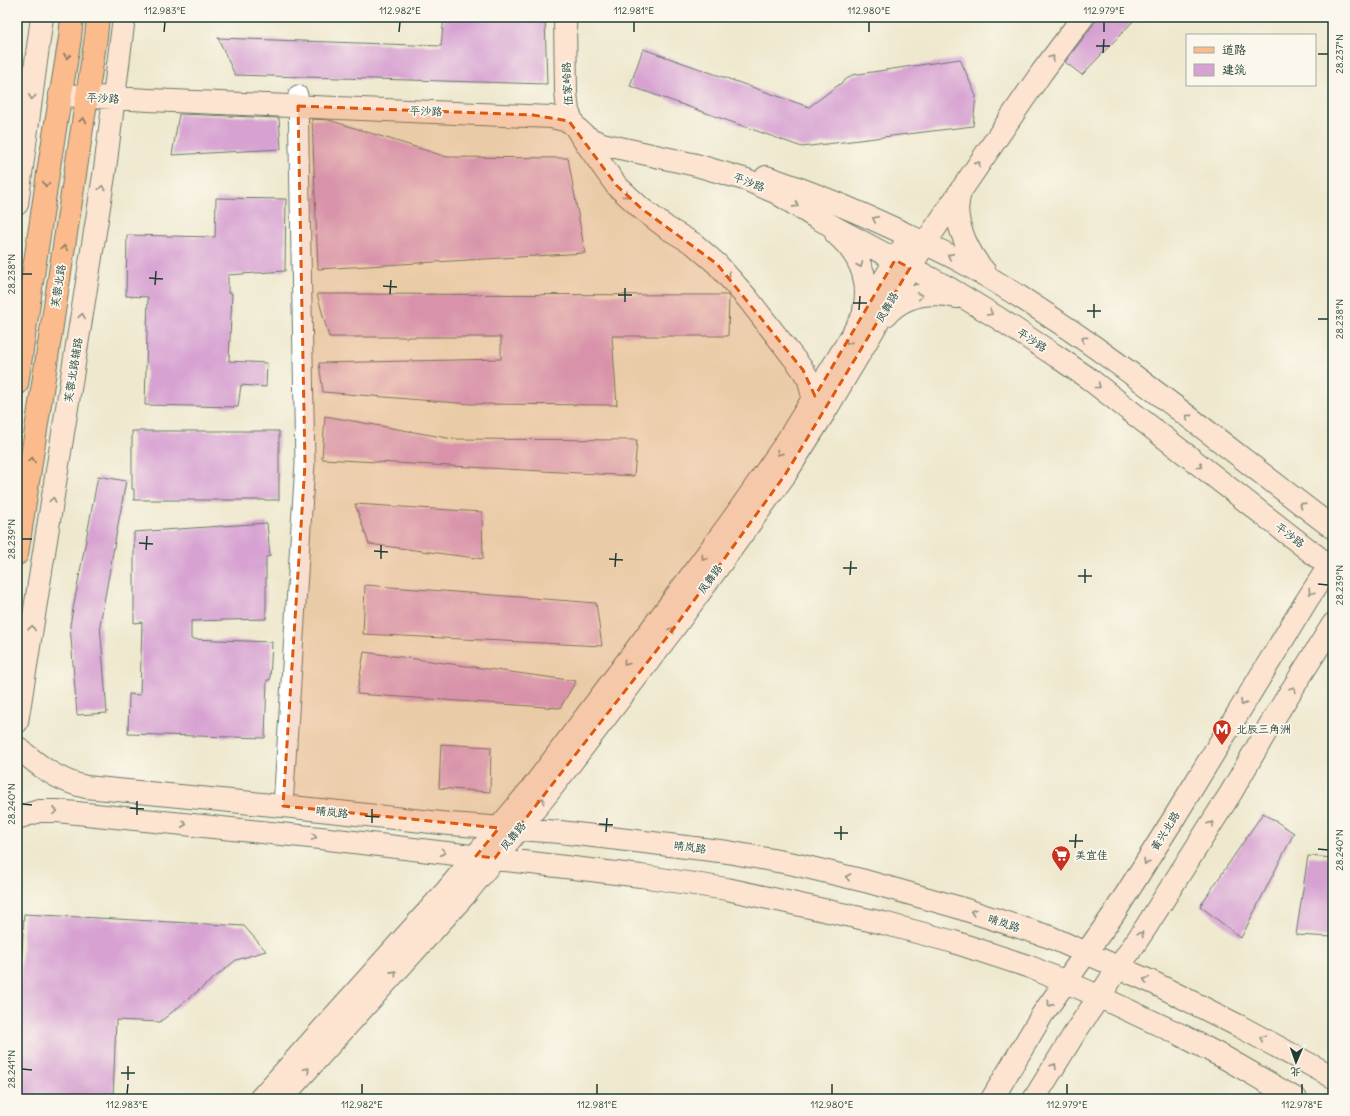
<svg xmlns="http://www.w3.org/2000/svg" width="1350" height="1116" viewBox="0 0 1350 1116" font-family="Delius,'LXGW WenKai TC',sans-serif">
	<rect width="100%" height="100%" fill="#fbf7ec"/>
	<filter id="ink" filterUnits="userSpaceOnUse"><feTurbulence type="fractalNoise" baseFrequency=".025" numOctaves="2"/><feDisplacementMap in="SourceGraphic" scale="8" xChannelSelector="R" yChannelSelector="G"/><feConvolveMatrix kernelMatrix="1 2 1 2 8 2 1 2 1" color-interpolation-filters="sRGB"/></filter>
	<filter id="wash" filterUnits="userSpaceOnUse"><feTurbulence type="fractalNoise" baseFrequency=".012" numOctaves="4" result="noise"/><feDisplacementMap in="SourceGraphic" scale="16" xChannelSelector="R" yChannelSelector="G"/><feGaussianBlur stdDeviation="0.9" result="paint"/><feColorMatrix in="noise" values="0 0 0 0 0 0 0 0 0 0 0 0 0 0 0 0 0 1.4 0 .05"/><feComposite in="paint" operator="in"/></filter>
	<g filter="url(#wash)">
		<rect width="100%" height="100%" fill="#eee8ce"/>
		<g id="blocks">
			<path fill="#d7a2d2" d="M444,17H545L547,84L235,75L218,38L441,46Z
				M1099,17H1137L1082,75L1065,62Z
				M643,49L809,107L852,75L960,59L976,96L973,126L802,147L630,86Z
				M179,114L279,118L281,149L172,155Z
				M312,119L329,120L447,157L568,158L585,253L318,269Z
				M216,198L286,199L285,271L228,275V293H232L229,361L267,363L266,387L241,385L238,407L145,405L148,297L126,296L127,235L215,237Z
				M317,294L727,295L729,296L728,336H612L617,405L470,404L323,392L319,363L501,359V337H329Z
				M325,416L453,439L637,440L634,476L322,459Z
				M132,431H279V500H134V489H132Z
				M98,476L126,481L100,624L107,713L77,715L70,625Z
				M355,504L482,512L483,559L369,544Z
				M267,523L270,556L266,557V619L191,621V639L272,642L270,680H267L265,738L128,734L129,694L140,695L142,622L134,623V532Z
				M365,585L596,603L602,646L363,634Z
				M364,652L576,681L560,708L357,694Z
				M441,744L491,747L490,792L439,788Z
				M1263,813L1294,833L1241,938L1200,906Z
				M1308,856L1333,858V937L1296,935Z
				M24,914L244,926L266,951L236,960L160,1022L116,1020L113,1099H17V1046Z"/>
		</g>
	</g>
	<g filter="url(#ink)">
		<use href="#blocks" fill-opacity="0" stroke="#67796a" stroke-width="1"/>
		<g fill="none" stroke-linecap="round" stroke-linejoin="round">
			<defs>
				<path id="street" d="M283,806L305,464L298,95"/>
				<path id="secondary" d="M565,17L566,92L568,111L573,123L581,136L616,185L642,209L667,228L694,244L717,264L748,299L803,370L809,380L813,398
					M60,95L149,100L551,117L569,121L584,135L592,140L602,144L696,165L747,180L777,193L815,217L947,287L998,318L1056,356L1088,378L1333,569
					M766,177C811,192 854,210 897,230C920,241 942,251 964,263C1096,338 1212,437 1333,528
					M961,190C960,194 958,198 958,202C954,224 970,256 985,272
					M17,204L42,17
					M836,234C859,254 871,279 864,310
					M886,315C905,294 931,291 957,297
					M17,722L105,169L124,17
					M17,747C39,766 58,781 86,787L283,806L450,824L560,832L728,852L794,864L865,881L957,907L1050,937L1154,983L1239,1026L1333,1077
					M17,818L39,811H57L320,838L641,876L727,889L883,923L954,942L1030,967L1087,991L1181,1035L1227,1059L1296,1099
					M260,1099L447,890L532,788L676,596L732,520L785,444L846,345L903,247
					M281,1099L465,895L548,793L674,628L785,475L826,410L925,243L1042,72L1083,17
					M992,1099L1042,1015L1113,915L1174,818L1307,600L1333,560
					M1034,1099L1076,1031L1146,927L1232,791L1271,723L1333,624"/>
				<path id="primary" d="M17,384L50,160L70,38L72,17
					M17,554L96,37L98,17"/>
			</defs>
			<use href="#street" stroke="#67796a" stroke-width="21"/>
			<use href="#secondary" stroke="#67796a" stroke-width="24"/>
			<use href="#primary" stroke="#67796a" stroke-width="24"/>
			<use href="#street" stroke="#fff" stroke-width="19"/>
			<use href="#secondary" stroke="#fde4d1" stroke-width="22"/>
			<use href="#primary" stroke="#fbbb8d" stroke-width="22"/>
		</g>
		<defs><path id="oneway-chevron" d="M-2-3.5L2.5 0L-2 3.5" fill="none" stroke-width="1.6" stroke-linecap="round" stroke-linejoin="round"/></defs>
		<g stroke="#82765c">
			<use href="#oneway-chevron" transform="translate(67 56) rotate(99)"/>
			<use href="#oneway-chevron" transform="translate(83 120) rotate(-81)"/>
			<use href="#oneway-chevron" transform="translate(46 184) rotate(98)"/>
			<use href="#oneway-chevron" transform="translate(64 248) rotate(-82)"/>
			<use href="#oneway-chevron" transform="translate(32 460) rotate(-81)"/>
		</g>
		<g stroke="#8e9082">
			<use href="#oneway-chevron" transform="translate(1052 58) rotate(-53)"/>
			<use href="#oneway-chevron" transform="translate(32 97) rotate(97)"/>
			<use href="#oneway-chevron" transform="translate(978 164) rotate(-55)"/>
			<use href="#oneway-chevron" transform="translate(102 188) rotate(-81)"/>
			<use href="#oneway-chevron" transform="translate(626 195) rotate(43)"/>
			<use href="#oneway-chevron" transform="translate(796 205) rotate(32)"/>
			<use href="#oneway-chevron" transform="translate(875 219) rotate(-155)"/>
			<use href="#oneway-chevron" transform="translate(950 256) rotate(-153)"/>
			<use href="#oneway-chevron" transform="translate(860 265) rotate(67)"/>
			<use href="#oneway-chevron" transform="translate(728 275) rotate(48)"/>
			<use href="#oneway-chevron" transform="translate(920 296) rotate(-11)"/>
			<use href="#oneway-chevron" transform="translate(990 313) rotate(31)"/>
			<use href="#oneway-chevron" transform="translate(82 316) rotate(-81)"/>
			<use href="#oneway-chevron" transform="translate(1084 339) rotate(-144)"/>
			<use href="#oneway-chevron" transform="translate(848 342) rotate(120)"/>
			<use href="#oneway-chevron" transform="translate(1098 386) rotate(38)"/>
			<use href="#oneway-chevron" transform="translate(1188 417) rotate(-143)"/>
			<use href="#oneway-chevron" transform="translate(779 453) rotate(125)"/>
			<use href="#oneway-chevron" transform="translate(1200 466) rotate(38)"/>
			<use href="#oneway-chevron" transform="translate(53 500) rotate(-81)"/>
			<use href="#oneway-chevron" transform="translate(1302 505) rotate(-143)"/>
			<use href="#oneway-chevron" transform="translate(704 558) rotate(126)"/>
			<use href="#oneway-chevron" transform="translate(1311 592) rotate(124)"/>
			<use href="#oneway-chevron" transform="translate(32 628) rotate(-81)"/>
			<use href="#oneway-chevron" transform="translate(672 630) rotate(-53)"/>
			<use href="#oneway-chevron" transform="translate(626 663) rotate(127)"/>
			<use href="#oneway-chevron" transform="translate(1293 689) rotate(-58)"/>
			<use href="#oneway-chevron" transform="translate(1243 703) rotate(121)"/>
			<use href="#oneway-chevron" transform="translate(542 800) rotate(-51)"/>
			<use href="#oneway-chevron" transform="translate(55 811) rotate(1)"/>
			<use href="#oneway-chevron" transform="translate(184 824) rotate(6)"/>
			<use href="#oneway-chevron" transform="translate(1211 824) rotate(-58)"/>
			<use href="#oneway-chevron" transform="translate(314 837) rotate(6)"/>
			<use href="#oneway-chevron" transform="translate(443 852) rotate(7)"/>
			<use href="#oneway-chevron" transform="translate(1146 862) rotate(122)"/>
			<use href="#oneway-chevron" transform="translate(848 877) rotate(-166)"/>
			<use href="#oneway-chevron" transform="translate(973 912) rotate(-162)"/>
			<use href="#oneway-chevron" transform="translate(1141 934) rotate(-56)"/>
			<use href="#oneway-chevron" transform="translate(394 973) rotate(-48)"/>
			<use href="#oneway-chevron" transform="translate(1146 980) rotate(-157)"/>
			<use href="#oneway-chevron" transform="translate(1050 1004) rotate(125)"/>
			<use href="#oneway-chevron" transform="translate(1262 1038) rotate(-152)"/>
			<use href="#oneway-chevron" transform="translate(1054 1066) rotate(-58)"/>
			<use href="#oneway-chevron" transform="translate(307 1070) rotate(-48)"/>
		</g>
	</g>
	<path fill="#de580e" fill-opacity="0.2" stroke="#de580e" stroke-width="3" stroke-dasharray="8 5" stroke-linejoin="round" d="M298,106L533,115L569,121L616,185L642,209L717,264L803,370L815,396L895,260L910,268L785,475L674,628L495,858L476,856L499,828L283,806L305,464Z"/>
	<path fill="none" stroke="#1f3d34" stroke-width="1.5" d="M164,32L165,22M399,32L400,22M634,32V22M869,32V22M1104,32V22M1096,46H1110M1103,53L1104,39M1318,54H1328M22,274H32M149,278L163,279M155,285L156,271M383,286L397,287M390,294L391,280M618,295H632M625,302V288M853,303H867M859,310L860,296M1087,311H1101M1094,318V304M1318,319H1328M22,539H32M139,543L153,544M146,550L147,536M374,551L388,552M381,559V545M609,559L623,560M615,567L616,553M843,568H857M850,575L851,561M1078,576H1092M1085,583V569M1318,584L1328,585M22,804L32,805M130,808L144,809M137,815V801M365,816L379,817M372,823V809M599,824L613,825M606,832L607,818M834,833H848M841,840V826M1069,841H1083M1075,848L1076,834M1318,849L1328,850M22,1069L32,1070M121,1073H135M128,1080V1066M127,1094L128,1084M362,1094V1084M597,1094V1084M832,1094V1084M1067,1094V1084M1302,1094V1084"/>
	<defs>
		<symbol id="metro-pin" viewBox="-11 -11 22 30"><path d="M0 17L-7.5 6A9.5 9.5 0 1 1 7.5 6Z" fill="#c8321e" stroke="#fbf7ec"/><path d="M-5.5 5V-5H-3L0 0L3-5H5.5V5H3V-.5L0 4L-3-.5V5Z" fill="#fff"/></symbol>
		<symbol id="supermarket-pin" viewBox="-11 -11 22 30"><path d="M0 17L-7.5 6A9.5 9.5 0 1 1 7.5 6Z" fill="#c8321e" stroke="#fbf7ec"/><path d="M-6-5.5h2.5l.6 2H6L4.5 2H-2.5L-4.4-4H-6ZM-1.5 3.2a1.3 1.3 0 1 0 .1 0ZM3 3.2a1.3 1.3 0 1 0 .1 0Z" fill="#fff"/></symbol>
	</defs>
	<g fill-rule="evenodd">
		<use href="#metro-pin" x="1211" y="718" width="22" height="30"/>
		<use href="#supermarket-pin" x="1050" y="844" width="22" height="30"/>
	</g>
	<g text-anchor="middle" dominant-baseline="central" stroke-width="3.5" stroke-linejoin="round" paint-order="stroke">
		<g font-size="11" fill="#1f3d34" stroke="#fbf7ec">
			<text transform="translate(567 84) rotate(-93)">伍家岭路</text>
			<text transform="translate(103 98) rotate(3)">平沙路</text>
			<text transform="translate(426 111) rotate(2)">平沙路</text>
			<text transform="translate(749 182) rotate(20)">平沙路</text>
			<text transform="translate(58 286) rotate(-81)">芙蓉北路</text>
			<text transform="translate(887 307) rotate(-60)">凤舞路</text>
			<text transform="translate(1032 340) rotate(33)">平沙路</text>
			<text transform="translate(73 370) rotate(-81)">芙蓉北路辅路</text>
			<text transform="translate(1290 535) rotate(37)">平沙路</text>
			<text transform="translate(710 579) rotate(-54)">凤舞路</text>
			<text transform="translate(332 812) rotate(6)">晴岚路</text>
			<text transform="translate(1165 831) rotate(-58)">黄兴北路</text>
			<text transform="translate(513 836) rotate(-51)">凤舞路</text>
			<text transform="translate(690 847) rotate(7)">晴岚路</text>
			<text transform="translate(1004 923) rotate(18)">晴岚路</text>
		</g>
		<g font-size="11" fill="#1f3d34" stroke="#fbf7ec" text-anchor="start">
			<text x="1236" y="729">北辰三角洲</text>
			<text x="1075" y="855">美宜佳</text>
		</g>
	</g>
	<rect width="1350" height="1116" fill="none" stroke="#fbf7ec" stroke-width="44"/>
	<rect x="1186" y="34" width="130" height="52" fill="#fbf7ec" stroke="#a3ada2"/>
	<rect x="1194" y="47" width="20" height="6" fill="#fbbb8d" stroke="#a3ada2"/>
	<text x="1222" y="54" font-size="12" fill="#1f3d34">道路</text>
	<rect x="1194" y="64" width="20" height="12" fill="#d7a2d2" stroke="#a3ada2"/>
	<text x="1222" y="74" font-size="12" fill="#1f3d34">建筑</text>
	<g transform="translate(1296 1062) rotate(182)" stroke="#fbf7ec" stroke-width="3" paint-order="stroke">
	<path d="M0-3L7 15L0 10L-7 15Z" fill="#1f3d34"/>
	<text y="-6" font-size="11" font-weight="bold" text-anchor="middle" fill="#1f3d34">北</text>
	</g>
	<rect x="22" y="22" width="1306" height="1072" fill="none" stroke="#1f3d34" stroke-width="1.5"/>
	<g font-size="10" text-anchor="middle" fill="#1f3d34">
		<text x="165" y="14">112.983°E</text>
		<text x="400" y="14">112.982°E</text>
		<text x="634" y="14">112.981°E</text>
		<text x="869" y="14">112.980°E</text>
		<text x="1104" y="14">112.979°E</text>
		<text transform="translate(1339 54) rotate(-90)" y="4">28.237°N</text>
		<text transform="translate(11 274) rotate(-90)" y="4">28.238°N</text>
		<text transform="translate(1339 319) rotate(-90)" y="4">28.238°N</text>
		<text transform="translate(11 539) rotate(-90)" y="4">28.239°N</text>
		<text transform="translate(1339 585) rotate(-90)" y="4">28.239°N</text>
		<text transform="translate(11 804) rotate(-90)" y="4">28.240°N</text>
		<text transform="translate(1339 850) rotate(-90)" y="4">28.240°N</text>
		<text transform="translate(11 1069) rotate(-90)" y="4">28.241°N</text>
		<text x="127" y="1108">112.983°E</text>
		<text x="362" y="1108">112.982°E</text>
		<text x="597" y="1108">112.981°E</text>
		<text x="832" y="1108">112.980°E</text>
		<text x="1067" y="1108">112.979°E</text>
		<text x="1302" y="1108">112.978°E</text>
	</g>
</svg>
